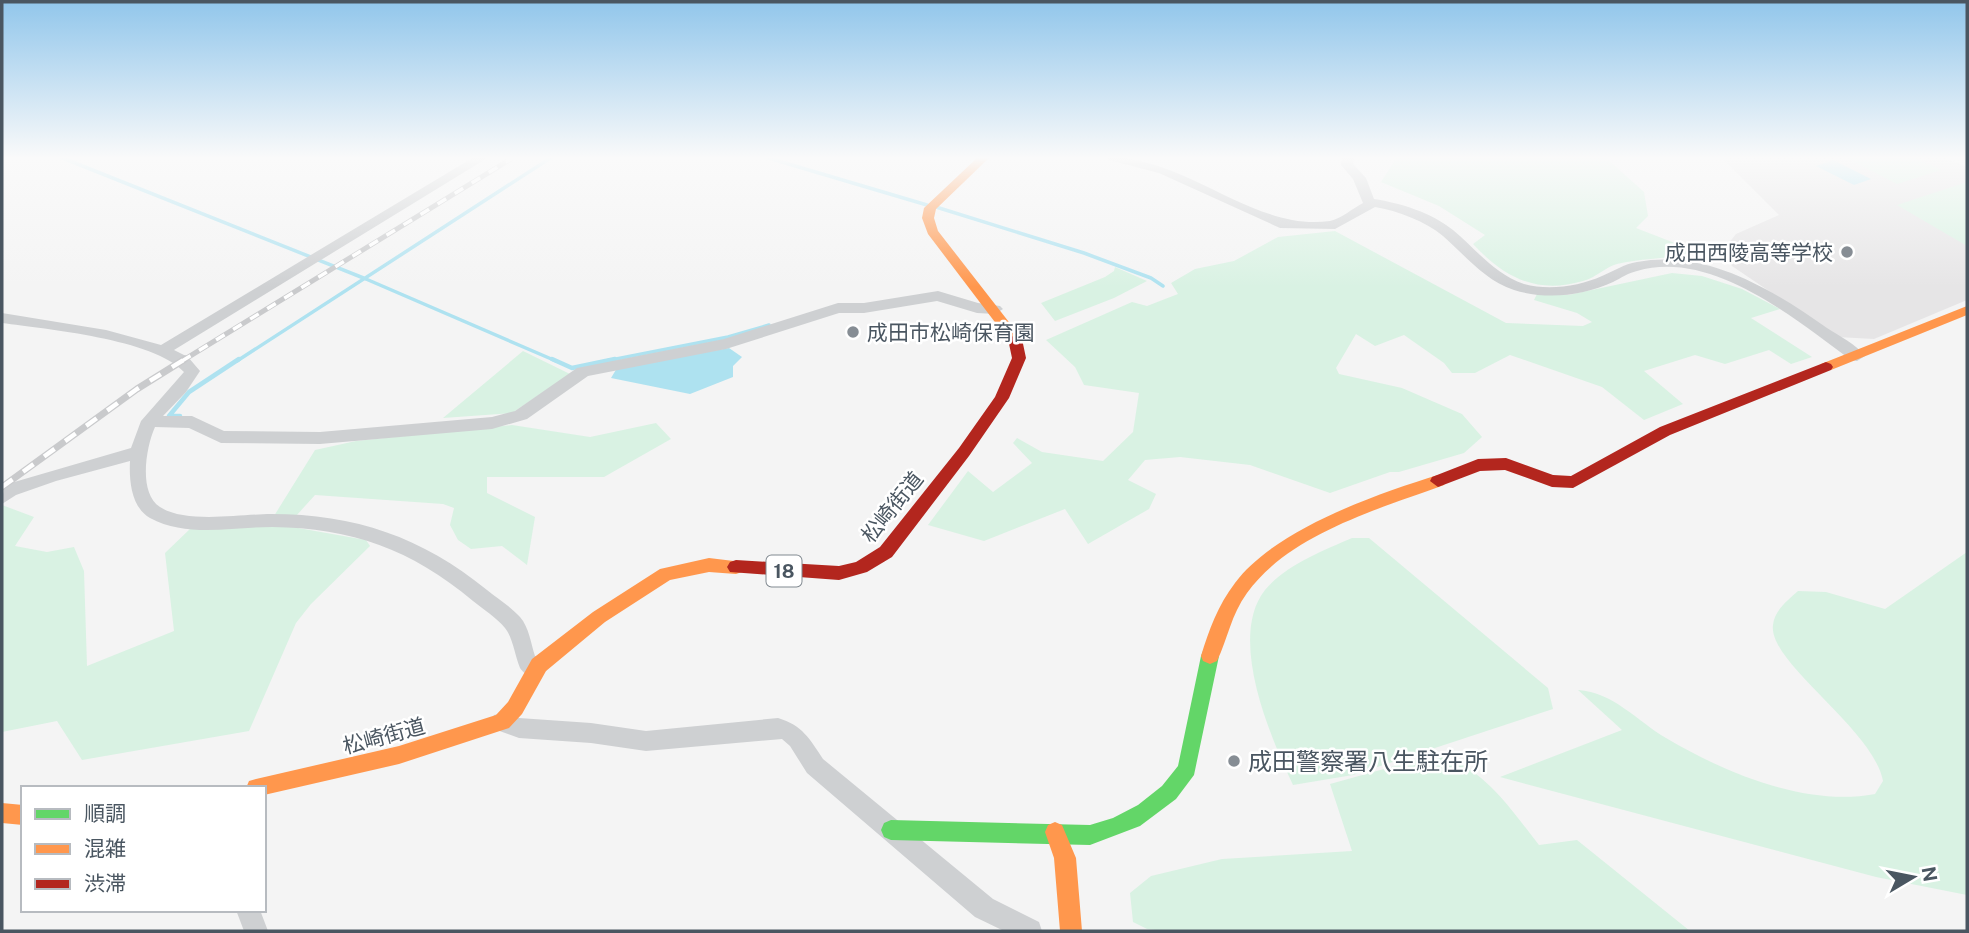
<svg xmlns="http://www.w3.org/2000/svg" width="1969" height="933" viewBox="0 0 1969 933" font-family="'Public Sans','Noto Sans JP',sans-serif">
	<rect width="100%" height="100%" fill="#f4f4f4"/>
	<path fill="#e6e5e6" d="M1721,157H1944L1967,167V300L1874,339L1837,337L1732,266L1727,259L1728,244L1736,234L1779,215Z"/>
	<path fill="#d9f2e3" d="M1397,157H1605L1644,192L1648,216L1636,228L1685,247L1687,256C1663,258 1639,259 1617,264C1605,267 1596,278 1583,281C1536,295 1504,277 1473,244L1485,235L1439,206L1381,182Z
		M1845,157H1914L1941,170L1897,184Z
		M1967,182V246L1897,205Z
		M1335,231L1506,323L1583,326L1592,322L1577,313L1534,300L1537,294L1568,295L1672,273L1702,276L1742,289L1780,309L1751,318L1812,357L1791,364L1769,350L1725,364L1695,355L1644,371L1683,404L1644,420L1602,387L1510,355L1475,373H1452L1444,363L1404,335L1375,346L1356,334L1336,368L1339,374L1402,388L1462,414L1482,437L1464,453L1399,472H1390L1330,493L1250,465L1180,457L1145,460L1128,480L1156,494L1149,509L1088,544L1065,509L984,541L928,525L968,471L993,492L1032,463L1013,443L1017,438L1042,452L1103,461L1133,432L1139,393L1084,385L1075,367L1046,340L1132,302L1147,306L1178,294L1171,283L1195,269L1234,261L1278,237Z
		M1115,267L1147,281L1114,298L1055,321L1041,303L1105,277L1114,271Z
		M523,351L570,374L512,413L443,418Z
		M656,423L671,439L604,477H487V493L535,517L527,565L502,546L471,549L458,540L450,525L454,508L443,504L315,495L287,526L366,540L370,546L311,604L296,623L249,731L82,760L57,721L2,732V505L34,517L15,546L47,552L74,547L84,571L87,666L174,631L165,553L191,528L269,524L315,450L356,441L512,425L590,437Z
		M1352,538H1369L1548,688L1553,709L1353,775L1293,785C1271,738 1227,638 1265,590C1286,565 1322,551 1352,538Z
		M1967,552V895L1876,877L1500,777L1622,730L1578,690C1613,692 1637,721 1666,738C1725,773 1806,807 1875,794L1883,781C1873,728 1768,663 1773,625C1774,611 1788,600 1798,591L1826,592L1885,609Z
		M1438,754C1485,769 1510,808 1539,845L1577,840L1690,931H1164L1147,929L1133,922L1130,893L1151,876L1222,859L1352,851L1330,784Z"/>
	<path fill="#aee2f0" d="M1833,160L1871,179L1854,185L1816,166Z
		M729,348L742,357L733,366V377L690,394L611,378L617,368Z"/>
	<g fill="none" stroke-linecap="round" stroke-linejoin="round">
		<path stroke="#aee2f0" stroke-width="3.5" d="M60,157L366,279L556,361
			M765,157L927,205
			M936,207L1084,253L1151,278L1163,286
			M237,361L552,157
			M606,361L728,337L769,325"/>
		<path stroke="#aee2f0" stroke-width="4.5" d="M552,359L572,368L615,359
			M180,416H169L189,392L239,359"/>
		<path fill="#ced0d2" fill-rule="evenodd" d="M474,157H489L174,350L188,357L200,371L186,392L163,416H192L224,431L320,432L492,417L515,411L577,368L724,339L838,303H864L938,291L978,303L1000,306L1003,309L995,314L977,313L937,301L864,313H839L726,349L588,376L527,419L492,429L320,444L221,443L189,428L155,427C146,447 138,493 160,507C186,524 241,514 271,514C355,514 422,537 487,590C497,598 511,607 520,617C529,627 531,644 535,656L546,659L549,665L546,671C536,675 527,679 520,668C515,656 513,638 505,628C497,618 483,609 473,601C411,549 352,528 272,527C232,527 187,538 150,518C131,507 129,480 130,461L56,481L16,495L2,504L4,485L131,448L141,421L184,372C154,339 46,329 2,323V313L106,330L161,345Z
			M1107,157C1188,157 1254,232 1330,221C1341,219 1353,208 1363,203L1353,179L1341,165L1342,157H1354L1353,164L1366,178L1374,199C1401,203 1432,213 1453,230C1476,249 1494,274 1524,284C1549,291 1580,286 1602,276C1614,271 1624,264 1637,262C1707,249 1771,289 1827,328C1839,336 1856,344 1865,356L1857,361L1851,360C1795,319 1712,249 1637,271C1628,273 1621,278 1613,282C1583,296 1546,300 1514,290C1484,280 1466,256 1443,236C1425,221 1398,211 1375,207L1335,229L1280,228L1159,173L1109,160Z
			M502,713L519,718L591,723L646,731L778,718C802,725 810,739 823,759L993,899L1039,922L1042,931H1004L975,917L807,773L790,746L782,739L646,751L591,743L519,738L494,729L491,722L494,715Z
			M236,910H260L268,931H244Z"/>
		<path fill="#63d668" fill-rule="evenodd" d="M1210,648L1217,651L1219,656L1194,775L1176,799L1140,826L1090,845L891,840L884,837L881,830L884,823L891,820L1090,825L1113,818L1138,805L1162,786L1178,766L1201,656L1203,651Z"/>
		<path fill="#ff974d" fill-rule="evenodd" d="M978,157H990L936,209L934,218L938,231L1022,339L1015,343L1010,342L928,234L922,218L924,208Z
			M1967,306V315L1831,370H1821L1819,367L1821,364Z
			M1438,475L1446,481L1444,485C1379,509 1289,534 1247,593C1231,615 1228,638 1217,661L1210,664L1203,661L1201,656C1209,630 1218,605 1235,583C1274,530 1376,494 1438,475Z
			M709,558L742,562L745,567L742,572L736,574L709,572L670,580L605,622L546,671L522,714L509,728L399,764L264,795V788H246L249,781L256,779L399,746L496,715L508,702L532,659L593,612L660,569Z
			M2,803L23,805V825L2,823Z
			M1055,822L1062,825L1076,858L1082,931H1060L1054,858L1045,832L1048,825Z"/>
		<path fill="#b3261e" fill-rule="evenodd" d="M1015,335L1022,339L1026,358L1009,398L969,456L892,557L867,572L839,580L730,572L727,567L730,562L736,560L839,566L856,562L880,547L959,448L995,397L1012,358L1008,339Z
			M1826,362L1831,364L1833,367L1831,370L1670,435L1573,488L1552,487L1505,470L1480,471L1438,487L1430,481L1432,477L1478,459L1506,458L1553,475L1571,476L1660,427Z"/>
		<defs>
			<path id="rail-far1" d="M182,361L514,157"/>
			<path id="rail" d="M2,487L137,389L185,359"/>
		</defs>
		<use href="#rail-far1" stroke="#c9cacc" stroke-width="5"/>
		<use href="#rail" stroke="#c9cacc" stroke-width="7"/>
		<use href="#rail-far1" stroke="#fff" stroke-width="3.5" stroke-dasharray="10" stroke-linecap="butt"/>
		<use href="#rail" stroke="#fff" stroke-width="4.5" stroke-dasharray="13" stroke-linecap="butt"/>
	</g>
	<linearGradient id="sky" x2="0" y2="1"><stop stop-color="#91c6eb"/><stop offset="0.55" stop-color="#fafafa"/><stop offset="1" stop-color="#fafafa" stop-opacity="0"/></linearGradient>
	<rect width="1969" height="287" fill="url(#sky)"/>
	<g fill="#868d94" stroke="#fff" stroke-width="2.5">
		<circle cx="1847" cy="252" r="7"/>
		<circle cx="853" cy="332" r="7"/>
		<circle cx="1234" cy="761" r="7"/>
	</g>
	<g text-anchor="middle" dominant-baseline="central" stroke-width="5" stroke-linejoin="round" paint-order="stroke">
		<rect fill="#fff" stroke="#808990" stroke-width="2" x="766.5" y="555.5" width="35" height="31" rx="5"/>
		<g font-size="19" font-weight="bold" fill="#4a5661">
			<text x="784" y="571">18</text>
		</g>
		<g font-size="21" fill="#4a5661" stroke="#fff" text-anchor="end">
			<text x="1833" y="252">成田西陵高等学校</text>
			<text x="867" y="332" text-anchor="start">成田市松崎保育園</text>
		</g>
		<g font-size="21" fill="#4a5661" stroke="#fff">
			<text transform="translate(892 507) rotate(-51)">松崎街道</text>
			<text transform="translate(384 736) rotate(-15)">松崎街道</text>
		</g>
		<g font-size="24" fill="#4a5661" stroke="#fff" text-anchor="start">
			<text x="1248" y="761">成田警察署八生駐在所</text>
		</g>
	</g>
	<rect width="1969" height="933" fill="none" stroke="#4a5661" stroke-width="7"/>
	<rect x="21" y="786" width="245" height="126" fill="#ffffff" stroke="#b7bbc0" stroke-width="2"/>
	<rect x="35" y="809" width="35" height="10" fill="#63d668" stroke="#b7bbc0" stroke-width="2"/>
	<text x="84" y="821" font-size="21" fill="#4a5661">順調</text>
	<rect x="35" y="844" width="35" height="10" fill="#ff974d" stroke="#b7bbc0" stroke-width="2"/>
	<text x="84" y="856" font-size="21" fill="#4a5661">混雑</text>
	<rect x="35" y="879" width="35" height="10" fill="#b3261e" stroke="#b7bbc0" stroke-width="2"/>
	<text x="84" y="891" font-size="21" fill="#4a5661">渋滞</text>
	<g transform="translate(1913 877) rotate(80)" stroke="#ffffff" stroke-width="5" paint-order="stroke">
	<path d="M0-5L12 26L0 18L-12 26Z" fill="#4a5661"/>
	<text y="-10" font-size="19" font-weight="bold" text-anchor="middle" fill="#4a5661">N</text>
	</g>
</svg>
